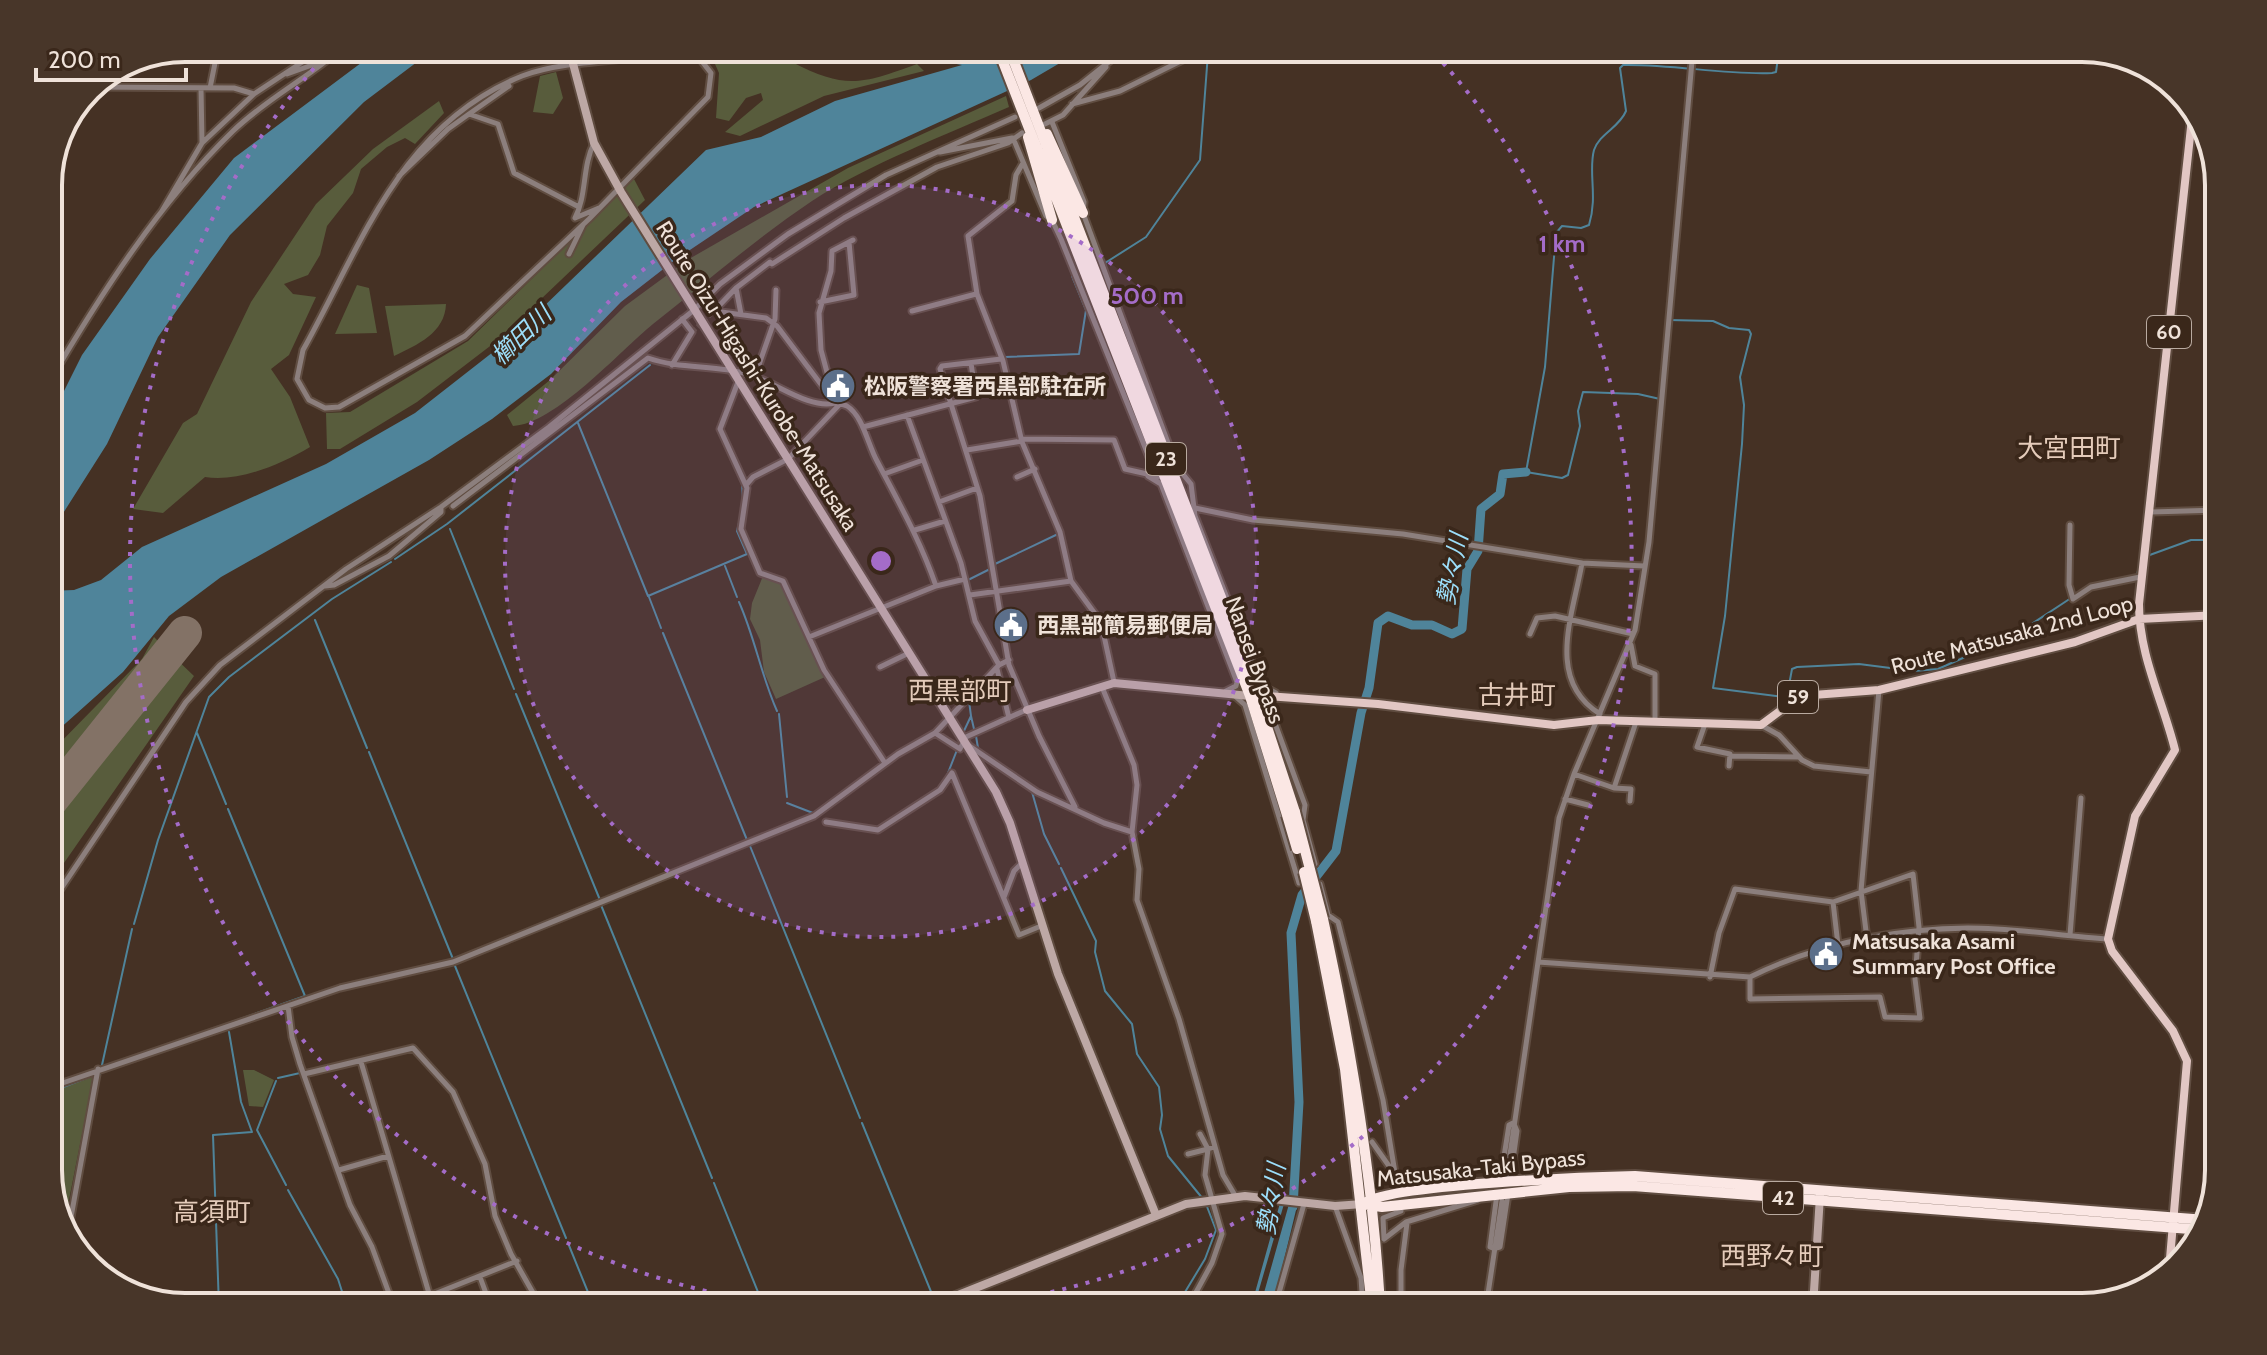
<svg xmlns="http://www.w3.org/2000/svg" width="2267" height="1355" viewBox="0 0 2267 1355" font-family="Cabin,'Noto Sans JP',sans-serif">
	<rect width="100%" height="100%" fill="#453124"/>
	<path fill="#585c3c" d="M711,55H797L792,62C846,90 862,84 917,64L924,71L824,96L740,136L725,132L763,100L761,93L746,98L729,121L716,118L719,73Z
		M556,72L563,98L553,114L533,112L540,76Z
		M1006,96L1009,107C948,134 867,165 812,201C757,238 705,283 653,324C620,351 555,424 513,426L507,415L550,380L625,306L689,259L848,168Z
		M439,101L444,113L415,144L405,138L387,147L361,169L353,193L327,226L320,255L308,275L284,284L293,294L316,297L289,355L271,369L290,397L310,447C280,465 239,482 205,477L163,513L133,509L183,423L197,414L251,302L316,204L373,149Z
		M634,179L645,200L498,340L417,402L340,449H327L326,413L350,412L468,341Z
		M357,285L369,288L377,333L335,334Z
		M446,304C445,333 417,345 394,356L385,306Z
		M763,576L780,583L825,677L776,699L764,672L760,640L750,619L752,603Z
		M154,637L166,649L48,796V755L142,659Z
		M172,655L194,676L48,886V809Z
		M243,1070H254L274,1080L263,1107L249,1106Z
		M94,1074L65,1220L66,1236L48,1178V1095Z"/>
	<path fill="#4f849a" d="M1077,53L1031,80L754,207L675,260L621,302L551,374L492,419L429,460L221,577L169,616L123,672L48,739V591L74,590L101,580L142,547L326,464L415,413L511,338L706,150L761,137L835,101L962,65L903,54Z
		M369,57H431L417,62L364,102L230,235L158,337L107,444L48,537V423L82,355L150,259L234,158Z
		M1280,1203L1284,1204L1254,1307H1251Z
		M1289,1204L1297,1206L1275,1297L1271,1307H1260Z"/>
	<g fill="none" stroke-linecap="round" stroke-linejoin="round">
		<path stroke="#4f849a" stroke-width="2" d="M1105,263L1146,237L1200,160L1208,53
			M1669,320L1713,321L1729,328L1749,330L1751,334L1740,377L1744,405L1742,444L1725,616L1713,688L1783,697L1787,696L1792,669L1797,667L1859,664L1914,671L1938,669L2015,635L2071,598
			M1005,357L1079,354L1086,310L1072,276
			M1660,399L1638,394L1583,392L1578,411L1580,426L1568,475L1562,478L1526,472L1545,367L1556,233L1562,226L1581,228L1589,225C1598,196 1588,172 1594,150C1600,133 1619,128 1626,111L1620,68L1623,65C1674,64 1722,75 1772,73L1776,72L1779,50
			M578,423L648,596L747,554L737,531L741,515
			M751,476L784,458
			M742,483L743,501
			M450,529L514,689
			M2147,556L2191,540H2219
			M395,559L447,524L650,365
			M995,564L1058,534L1057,531
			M725,566L737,597
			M968,580L990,569
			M2110,581L2137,575L2141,558
			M649,597L661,628
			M739,602C755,638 761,675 777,711
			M971,613L981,637
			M315,620L367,748
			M663,633L747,840
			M516,694L600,900
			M779,714L787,797
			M971,716L974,729
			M197,733L226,804
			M963,733L971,716L969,701
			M976,736L978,748
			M369,752L453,959
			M978,756L999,769
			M1005,773L1032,792L1044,834L1059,864
			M946,778L957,750
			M787,803L813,813
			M228,809L305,996L232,1022
			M750,846L860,1118
			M1061,868L1096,941L1095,952L1105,991L1132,1024L1137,1054L1159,1087L1162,1115L1160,1129L1168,1156L1203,1199
			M601,905L712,1178
			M134,924L158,840L209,697L229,677L332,599L391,562
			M455,966L566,1238
			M286,1013L289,1032
			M102,1065L132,929
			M278,1078L300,1073L299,1069
			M276,1081L257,1130L286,1185
			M48,1093L89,1077
			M94,1106L100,1073
			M862,1123L934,1299
			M714,1183L764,1307
			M288,1190L338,1279L347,1307
			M71,1243L73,1219
			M568,1243L594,1307
			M219,1307L213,1135L252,1132L241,1102L229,1032
			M1176,1307L1205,1259L1216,1230L1206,1204"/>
		<path stroke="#4f849a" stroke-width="9" d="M1293,1207L1299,1102L1291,933L1302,895L1336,851L1361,713L1369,688L1378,623L1388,616L1412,625H1432L1452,634L1462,629L1467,569L1478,551L1481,509L1500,494L1503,474L1526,472"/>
		<path stroke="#837266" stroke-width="34" d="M48,804L185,633"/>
		<path stroke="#5e4c3f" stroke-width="5" stroke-dasharray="5 2.5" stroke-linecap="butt" d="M692,332L714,311"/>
		<defs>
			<path id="street" d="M654,56C614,61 558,62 522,76C400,125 362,244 303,350L297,379L309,400L325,408L339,407L465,336L589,219L708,97L711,73L697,55
				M287,74L326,60
				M509,86L469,114L498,124L514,173L579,207
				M90,87L234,88L254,94L310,57
				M201,88L202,142
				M210,88L216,58
				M1072,104L1120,91L1197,53
				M1039,108L1080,85L1120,53
				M1052,122L1084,202L1083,213L1177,467L1191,484L1195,516L1261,685L1276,693L1269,707L1305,805L1303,820L1315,864
				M1045,124L1063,115L1106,67
				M1013,138L1046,216L1052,220L1061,239L1153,467L1148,476
				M594,143C582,167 587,195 575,218L599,208
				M940,152L1012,138
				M1023,163L1016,175L1012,201L968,236L977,294L1003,361L1022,442L1060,532L1071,581L1101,622L1114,682
				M399,176L448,129L469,114
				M162,211L202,143L254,94
				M569,254L583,225
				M736,288L741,314
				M820,302L854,295L849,242
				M714,311L766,318L777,326L835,403C839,404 843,404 847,406C863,416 868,445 877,461C899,503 921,542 936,586
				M714,311L736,288L770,262L772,264L844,218L937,167L1008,143L1022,133
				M912,311L976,294
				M1001,359L942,366L940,369L980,496L1009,665L1039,736L1075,807
				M672,365L692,332L682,319
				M755,376L775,319L776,290
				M738,382L720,429L747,488L741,529L760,573L783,581L824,670L885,763
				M48,384C100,295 159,203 233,131C263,102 299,83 331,57
				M835,402L821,350L819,313L831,271L832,251L853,240
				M907,415L961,563L975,621L999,665
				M863,427L976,397L971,363
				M1022,439L1114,440L1125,469L1165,478
				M967,450L1022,441
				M884,474L923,460
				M1148,476L1161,484L1237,682L1236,686L1226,691
				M1017,477L1035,469
				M746,485L753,477L788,459L839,405
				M939,502L977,488
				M453,506L648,358C682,370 719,364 753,376C778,384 809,409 835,403
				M1195,508L1253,520L1403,534L1582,563L1644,566
				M2151,512L2219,510
				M2070,525L2069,585L2073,599L2091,587L2140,577
				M915,530L945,521
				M1582,563C1573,615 1545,680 1600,714
				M325,586L334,585L389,556L441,512V507
				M970,595L1071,581
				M1530,634L1537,618L1555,616L1633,634
				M809,637L936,586L965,579
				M1631,645L1635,666L1655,674V721
				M880,667L909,653
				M997,669L1009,718
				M1102,687L1134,765L1137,785L1132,832L1139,869L1137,900L1179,1019L1223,1175L1236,1197
				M1236,697L1245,705L1299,883
				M1705,724L1697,747L1730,754L1729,766
				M1761,725L1779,735L1802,760L1814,766L1871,772
				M935,733L960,749L966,737L1026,710
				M968,745L1037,792L1104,823L1132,832
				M1731,756L1798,757
				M1574,774L1614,788L1636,722
				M1614,788L1631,789L1630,801
				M1565,799L1588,805
				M826,822L878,830L940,790L952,773L1019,935L1041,926
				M1320,884L1328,915L1338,922L1383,1100L1395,1173L1425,1181L1429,1189
				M1004,897L1014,871L1023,862
				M1833,902L1838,945
				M48,908L186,702L220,665L346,569L441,507L549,427L694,310L720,284L788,234L886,175L1015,117
				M2070,935L2081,798
				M1867,939L1861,891L1879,690
				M1538,962L1750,977C1817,944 1893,929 1968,928C2015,928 2061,936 2108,939
				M1710,977L1719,933L1735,889L1833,902L1913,874L1919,927L1915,979L1920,1018L1885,1017L1880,997L1750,999V977
				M288,1006L292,1037L300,1064L350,1205L372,1247L394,1307
				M361,1062L433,1307
				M304,1074L413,1048L453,1092L485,1164L495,1216L511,1254L541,1307
				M48,1088L340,988L453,962L814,816L898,754L935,733L999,665L1009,660
				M1372,1142L1394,1173
				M1188,1154L1208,1149L1200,1134
				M339,1170L388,1156
				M1507,1175L1559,818L1574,774L1635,630L1649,542L1693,50
				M1510,1181L1517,1131L1514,1124
				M1500,1182L1509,1125L1513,1123
				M1335,1206L1361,1278L1363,1307
				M67,1239L98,1069
				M1384,1239L1406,1222L1478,1200
				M1384,1239L1383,1218L1401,1211L1400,1205
				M1496,1248L1500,1247L1508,1194
				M1495,1249L1490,1247L1497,1194
				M480,1277L491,1307
				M380,1307L432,1295L517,1261
				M1188,1307L1212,1263L1222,1234L1205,1175L1208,1149L1214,1147
				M1275,1307L1304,1204
				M1401,1307V1270L1407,1223
				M1486,1307L1502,1201"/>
			<path id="secondary" d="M571,56L594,143L621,192L996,792L1010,823L1058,974L1156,1215
				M1027,710L1114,683L1250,696
				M928,1307L1186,1204L1245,1196L1335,1206L1363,1204
				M1813,1307L1820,1196"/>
			<path id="primary" d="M1254,695L1378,704L1554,725L1598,720L1761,725L1800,696L1879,690L2075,642L2139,619L2219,615
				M2169,1270L2187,1061L2173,1031L2112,951L2108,939L2135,816L2175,750C2163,701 2139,656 2139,604L2193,109"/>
			<path id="highway" d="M1000,54L1250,696L1287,815
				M1011,54L1243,654L1295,812
				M1047,134L1083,213
				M1028,137L1052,220
				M1323,919C1351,1047 1373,1176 1380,1307
				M1316,921L1345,1069L1372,1307
				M1363,1204C1386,1184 1593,1177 1635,1176L2206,1220
				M1363,1204L1382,1207L1569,1187L1633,1186L2203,1230"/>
		</defs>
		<use href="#street" stroke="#604d41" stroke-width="9"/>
		<use href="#secondary" stroke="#604d41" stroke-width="12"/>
		<use href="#primary" stroke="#604d41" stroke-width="12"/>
		<use href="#highway" stroke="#604d41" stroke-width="14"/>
		<use href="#street" stroke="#8c7f7d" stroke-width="5"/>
		<use href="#secondary" stroke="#bda8a5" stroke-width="8"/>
		<use href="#primary" stroke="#e2c7c4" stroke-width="8"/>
		<use href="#highway" stroke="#fbe7e4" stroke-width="10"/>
		<defs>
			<path id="highway-bridge" d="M1295,812L1323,919
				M1287,815L1297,849
				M1304,872L1316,921"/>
		</defs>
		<use href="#highway-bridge" stroke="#604d41" stroke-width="14" stroke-linecap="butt"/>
		<use href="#highway-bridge" stroke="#fbe7e4" stroke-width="10"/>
	</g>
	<circle cx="881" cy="561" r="376" fill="#a46cc8" fill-opacity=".12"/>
	<g fill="none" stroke="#a46cc8" stroke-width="4" stroke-dasharray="4 8">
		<circle cx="881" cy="561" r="376"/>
		<path d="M789 1306A751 751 0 0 1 323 58M1435 54A751 751 0 0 1 973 1306"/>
	</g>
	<defs>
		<symbol id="civic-disc" viewBox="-11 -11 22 22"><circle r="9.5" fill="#5c6f8a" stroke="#3a271a"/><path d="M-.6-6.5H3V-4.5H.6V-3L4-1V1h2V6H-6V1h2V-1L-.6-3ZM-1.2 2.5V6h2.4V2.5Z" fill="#fff"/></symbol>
	</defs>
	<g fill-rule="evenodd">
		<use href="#civic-disc" x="818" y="366" width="40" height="40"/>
		<use href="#civic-disc" x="991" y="605" width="40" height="40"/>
		<use href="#civic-disc" x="1806" y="934" width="40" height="40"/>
	</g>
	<g text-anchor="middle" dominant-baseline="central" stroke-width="7" stroke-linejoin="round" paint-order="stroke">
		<g fill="#3a271a" stroke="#b9aaa0" stroke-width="2">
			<rect x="2147" y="316" width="44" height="32" rx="6"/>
			<rect x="1146" y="443" width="40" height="32" rx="6"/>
			<rect x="1778" y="681" width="40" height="32" rx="6"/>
			<rect x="1763" y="1182" width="40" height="32" rx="6"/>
		</g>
		<g font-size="20" font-weight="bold" fill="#efe2d9">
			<text x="2169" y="332">60</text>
			<text x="1166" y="459">23</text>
			<text x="1798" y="697">59</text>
			<text x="1783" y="1198">42</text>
		</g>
		<g font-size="22" fill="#efe2d9" stroke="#3a271a">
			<text transform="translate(757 376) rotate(58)">Route Oizu-Higashi-Kurobe-Matsusaka</text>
			<text transform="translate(2012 635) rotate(-15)">Route Matsusaka 2nd Loop</text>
			<text transform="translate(1255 660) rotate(70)">Nansei Bypass</text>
			<text transform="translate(1481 1168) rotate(-6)">Matsusaka-Taki Bypass</text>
		</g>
		<g font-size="22" font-weight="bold" fill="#efe2d9" stroke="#3a271a" text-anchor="start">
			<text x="864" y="386">松阪警察署西黒部駐在所</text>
			<text x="1037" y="625">西黒部簡易郵便局</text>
			<text x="1852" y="941">Matsusaka Asami<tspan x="1852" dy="25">Summary Post Office</tspan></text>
		</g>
		<g font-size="24" font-style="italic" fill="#9cdefa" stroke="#3a271a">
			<text transform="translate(521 335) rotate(-44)">櫛田川</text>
			<text transform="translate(1452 569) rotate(-79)">勢々川</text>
			<text transform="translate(1271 1199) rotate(-81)">勢々川</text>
		</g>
		<g font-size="26" fill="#e4cbba" stroke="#3a271a">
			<text x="2069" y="448">大宮田町</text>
			<text x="960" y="691">西黒部町</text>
			<text x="1517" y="695">古井町</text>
			<text x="212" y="1212">高須町</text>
			<text x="1772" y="1256">西野々町</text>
		</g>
	</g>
	<path d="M0 0H2267V1355H0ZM185 62H2082A123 123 0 0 1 2205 185V1170A123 123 0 0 1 2082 1293H185A123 123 0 0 1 62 1170V185A123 123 0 0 1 185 62Z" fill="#483629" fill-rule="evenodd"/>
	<path fill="none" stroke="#efe2d9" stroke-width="4" d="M185 62H2082A123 123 0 0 1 2205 185V1170A123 123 0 0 1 2082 1293H185A123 123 0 0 1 62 1170V185A123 123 0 0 1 185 62Z"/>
	<circle cx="881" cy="561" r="12" fill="#a46cc8" stroke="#3a271a" stroke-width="4"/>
	<g font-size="24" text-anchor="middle" font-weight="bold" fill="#a46cc8" stroke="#3a271a" stroke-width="7" stroke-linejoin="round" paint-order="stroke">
		<text x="1562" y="252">1 km</text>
		<text x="1147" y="304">500 m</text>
	</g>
	<path d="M36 68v12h150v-12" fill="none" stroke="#efe2d9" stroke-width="4"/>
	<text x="48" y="68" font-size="24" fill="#efe2d9" stroke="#3a271a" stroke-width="6" paint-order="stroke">200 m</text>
</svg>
